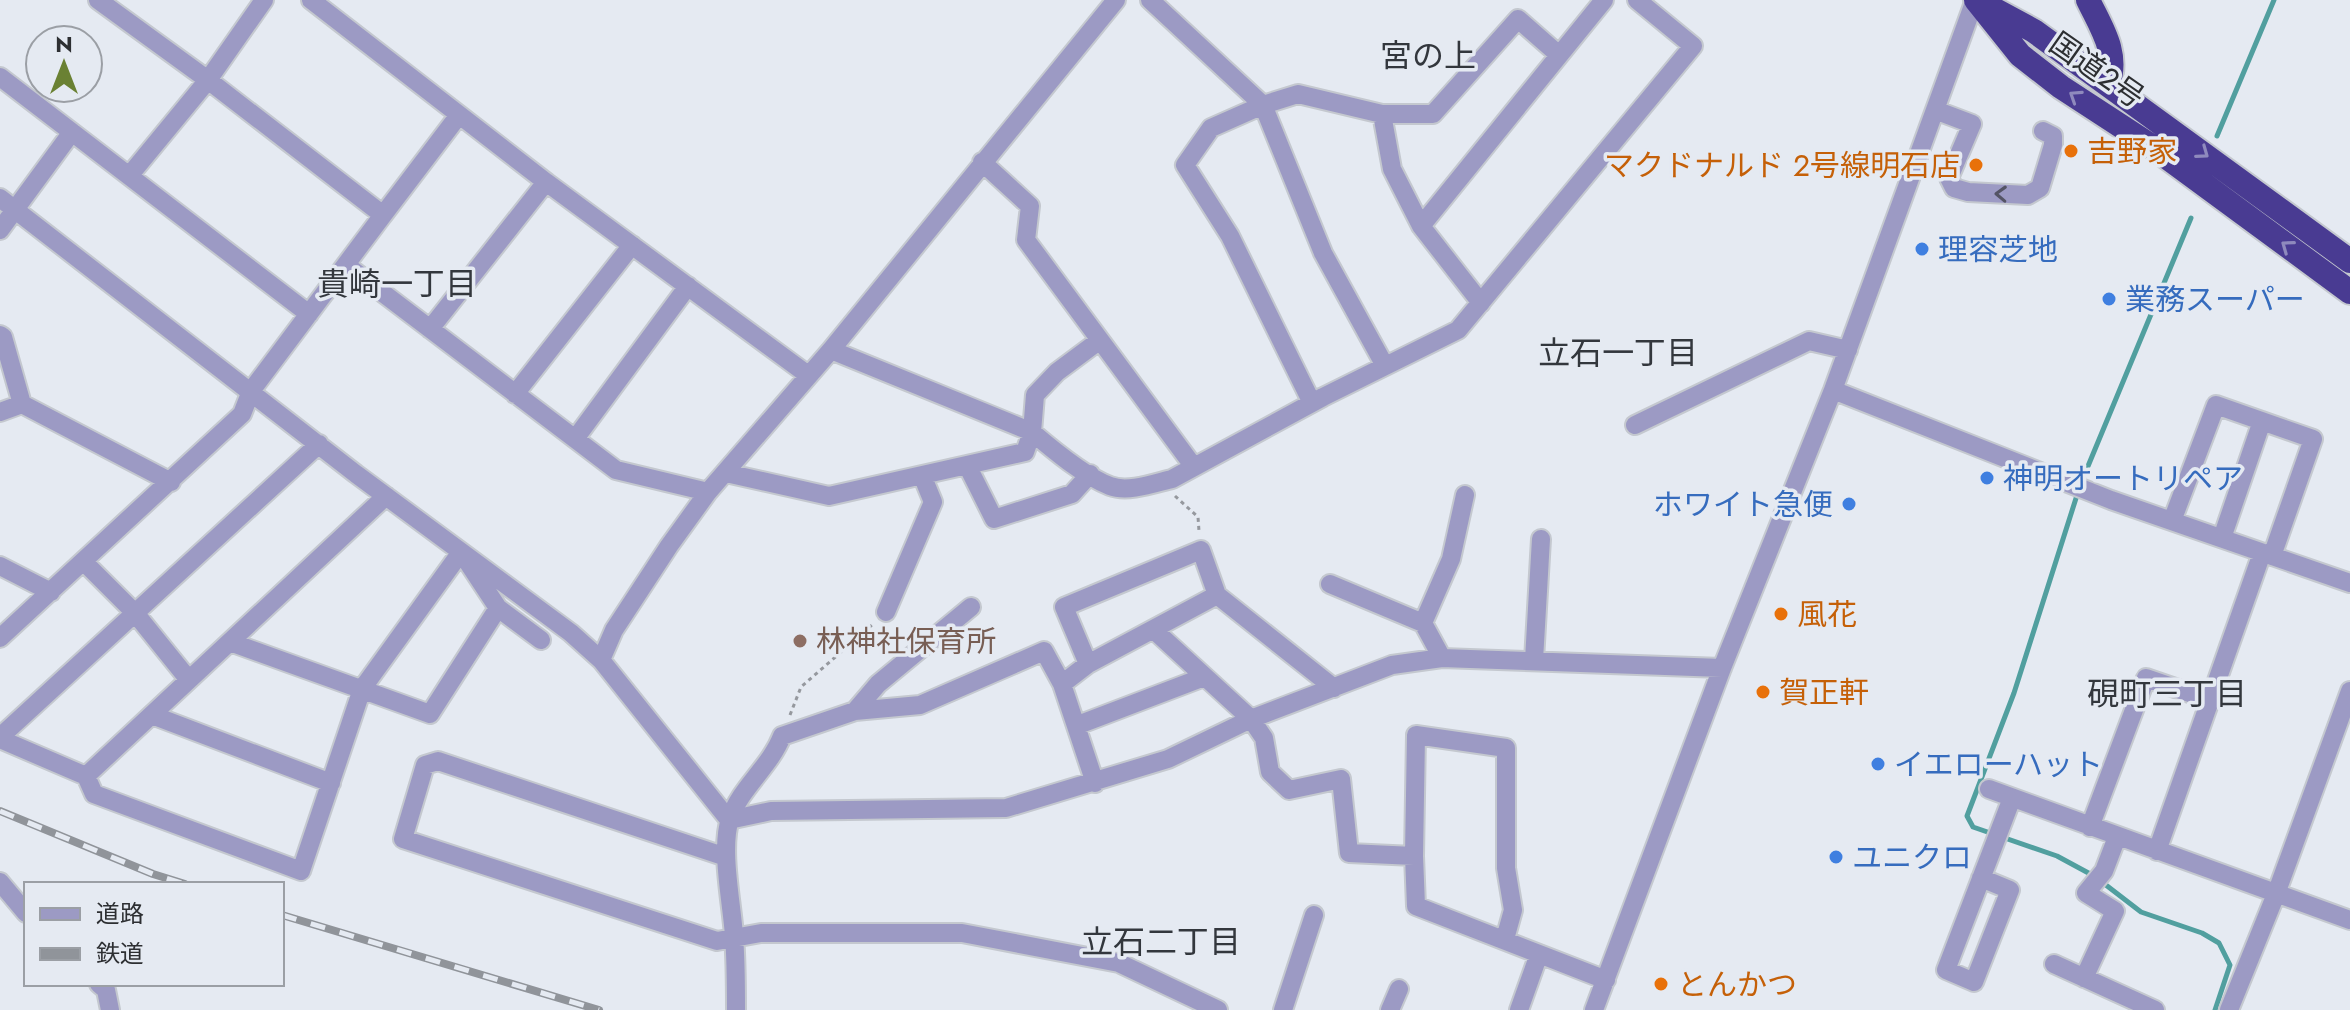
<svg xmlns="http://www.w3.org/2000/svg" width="2350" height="1010" viewBox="0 0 2350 1010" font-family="Jost,'Noto Sans JP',sans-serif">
	<rect width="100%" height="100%" fill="#e5eaf2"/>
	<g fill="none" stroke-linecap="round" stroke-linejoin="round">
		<path stroke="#519f9f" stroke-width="5" d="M2217,136L2274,0
			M2081,483L2191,218
			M2078,492L2014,693L1967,816L1973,827L2057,856L2094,876
			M2102,882L2141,912L2202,933L2219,943L2230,965L2215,1010"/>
		<defs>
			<path id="minor" d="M311,0L546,182L808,375
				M1150,0L1263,105L1323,253L1385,366
				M0,77L309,314
				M1935,110L1972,124L1949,178L1954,188L1968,192L2028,195L2040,188L2053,145V136L2043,131
				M1382,114L1392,169L1421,226L1481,303
				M982,162L1030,206L1026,240L1194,467
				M129,176L208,80L264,0
				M0,198L356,474L571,633L601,660L729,820
				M383,215L459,115
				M1421,226L1604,0
				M0,230L72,132
				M346,265L616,470L708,492
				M430,329L546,182
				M0,335L3,337L22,404
				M831,350L1032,432C1053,450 1084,476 1110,486C1128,493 1155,483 1172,479L1323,397L1458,330L1693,46L1637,0
				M1833,390L2111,500L2350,583
				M515,394L632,245
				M1312,403L1230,236L1185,165L1211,128L1263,105L1298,94L1382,114H1433L1518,19L1559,55
				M0,412L22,404L171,482
				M1635,425L1809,341L1848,350
				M575,439L688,286
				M967,465L994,519L1072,494L1090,474
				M726,473L829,496L1025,452L1032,432L1035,395L1057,372L1100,340
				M2172,521L2216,405L2313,439L2272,556
				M2222,538L2262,421
				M84,562L135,613L189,680
				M0,566L51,592
				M1330,584L1423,623L1442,658
				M886,612L933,502L922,475
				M1423,623L1451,559L1465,495
				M1154,630L1251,719L1264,738L1270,772L1289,790L1341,779L1349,853L1414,856L1416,906L1606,980
				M0,638L242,414L251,391L383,215L208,80L98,0
				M230,642L430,714L498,608
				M601,660L614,630L669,546L708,492L831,350L1116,0
				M1534,660L1541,539
				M1088,664L1064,607L1201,550L1217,595
				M855,711L920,705L1044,651L1062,684
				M152,715L331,783
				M1078,725L1204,677
				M0,737L319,444
				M0,739L86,776L94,794L301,871L362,689L461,552L498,608L541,640
				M86,776L386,496
				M1095,783L1062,684L1088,664L1217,595L1334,688
				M1989,789L2350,920
				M729,820L771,811L1006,808L1168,759L1251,719L1392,665L1442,658L1722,668
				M2090,827L2146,678L2210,700
				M2157,851L2262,553
				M1414,856L1416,735L1506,748V868L1513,910L1505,939
				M726,857L438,761L425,765L403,839L717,941L761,933H962L1119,963L1218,1010
				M1981,878L2010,890L1974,982L1946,970L2012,798
				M0,882L26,913
				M2054,964L2155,1010
				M2084,978L2115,911L2086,893L2104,871L2117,837
				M99,984L106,990L110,1010
				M736,1010C736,985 736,961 734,936C732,904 720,849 730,819C740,788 770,767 782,736L855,711L878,684L971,607
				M1283,1010L1314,915
				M1390,1010L1399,989
				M1519,1010L1539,954
				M1594,1010L1722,668L1833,390L1975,0
				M2229,1010L2276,894L2350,691"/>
			<path id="highway" d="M1976,0L2020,55L2061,87L2153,147L2350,292
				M2088,0C2102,29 2119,53 2108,85
				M1986,5L2034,31L2350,261"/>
		</defs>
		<use href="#minor" stroke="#c4c8cf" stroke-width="22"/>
		<use href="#highway" stroke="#c4c8cf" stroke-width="28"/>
		<path stroke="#95989e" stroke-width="3" stroke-dasharray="4 4" stroke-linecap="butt" d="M1175,496L1198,517L1199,531
			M790,715L801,687L872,625"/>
		<use href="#minor" stroke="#9c9ac4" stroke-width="18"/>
		<use href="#highway" stroke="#493b92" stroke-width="24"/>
		<defs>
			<path id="rail" d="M0,811L153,874L185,884
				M282,915L599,1010"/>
		</defs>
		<use href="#rail" stroke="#90949a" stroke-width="8"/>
		<use href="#rail" stroke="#e5eaf2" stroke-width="5" stroke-dasharray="15" stroke-linecap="butt"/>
	</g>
	<defs><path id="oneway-chevron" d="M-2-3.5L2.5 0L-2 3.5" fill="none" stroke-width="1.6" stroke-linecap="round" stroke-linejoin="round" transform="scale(2)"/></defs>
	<g stroke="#8f8abd">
		<use href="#oneway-chevron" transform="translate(2075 96) rotate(-147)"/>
		<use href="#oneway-chevron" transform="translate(2203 153) rotate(36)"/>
		<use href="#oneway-chevron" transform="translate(2287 246) rotate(-144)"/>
	</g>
	<use stroke="#545465" href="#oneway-chevron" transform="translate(2001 194) rotate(-178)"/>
	<g fill="#e8710a" stroke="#e5eaf2" stroke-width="3">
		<circle cx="2071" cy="151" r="8"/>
		<circle cx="1976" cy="165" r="8"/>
		<circle cx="1781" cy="614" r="8"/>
		<circle cx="1763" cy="692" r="8"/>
		<circle cx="1661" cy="984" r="8"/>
	</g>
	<g fill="#3f7fe0" stroke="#e5eaf2" stroke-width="3">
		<circle cx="1922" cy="249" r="8"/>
		<circle cx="2109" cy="299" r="8"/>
		<circle cx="1987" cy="478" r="8"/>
		<circle cx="1849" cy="504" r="8"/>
		<circle cx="1878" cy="764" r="8"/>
		<circle cx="1836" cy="857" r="8"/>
	</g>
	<circle fill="#8d6e63" stroke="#e5eaf2" stroke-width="3" cx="800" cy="641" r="8"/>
	<g text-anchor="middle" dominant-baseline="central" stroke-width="7" stroke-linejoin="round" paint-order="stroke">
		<g font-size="30" fill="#2d2f32" stroke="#e5eaf2">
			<text transform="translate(2097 70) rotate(35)">国道2号</text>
		</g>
		<g font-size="30" fill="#c56008" stroke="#e5eaf2" text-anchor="start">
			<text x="2087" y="151">吉野家</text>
			<text x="1960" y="165" text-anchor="end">マクドナルド 2号線明石店</text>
			<text x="1797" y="614">風花</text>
			<text x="1779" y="692">賀正軒</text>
			<text x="1677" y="984">とんかつ</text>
		</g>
		<g font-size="30" fill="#366cbe" stroke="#e5eaf2" text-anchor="start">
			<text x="1938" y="249">理容芝地</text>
			<text x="2125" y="299">業務スーパー</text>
			<text x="2003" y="478">神明オートリペア</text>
			<text x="1833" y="504" text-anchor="end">ホワイト急便</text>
			<text x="1894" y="764">イエローハット</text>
			<text x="1852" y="857">ユニクロ</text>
		</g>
		<g font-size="30" fill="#785e54" stroke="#e5eaf2" text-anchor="start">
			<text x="816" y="641">林神社保育所</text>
		</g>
		<g font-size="32" fill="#33373d" stroke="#e5eaf2">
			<text x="1428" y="56">宮の上</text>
			<text x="397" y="284">貴崎一丁目</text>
			<text x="1618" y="353">立石一丁目</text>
			<text x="2167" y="694">硯町三丁目</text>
			<text x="1161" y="942">立石二丁目</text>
		</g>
	</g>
	<rect x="24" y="882" width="260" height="104" fill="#e5eaf2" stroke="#9b9fa5" stroke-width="2"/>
	<rect x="40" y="908" width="40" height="12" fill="#9c9ac4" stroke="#9b9fa5" stroke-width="2"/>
	<text x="96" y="922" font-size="24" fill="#2d2f32">道路</text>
	<rect x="40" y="948" width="40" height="12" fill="#90949a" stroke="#9b9fa5" stroke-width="2"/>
	<text x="96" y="962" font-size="24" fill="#2d2f32">鉄道</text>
	<g transform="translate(64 64)"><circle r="38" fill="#e5eaf2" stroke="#9b9fa5" stroke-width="2"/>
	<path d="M0-6L14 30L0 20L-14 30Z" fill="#6a8133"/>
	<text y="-12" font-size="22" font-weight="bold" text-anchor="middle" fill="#2d2f32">N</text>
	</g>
</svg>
